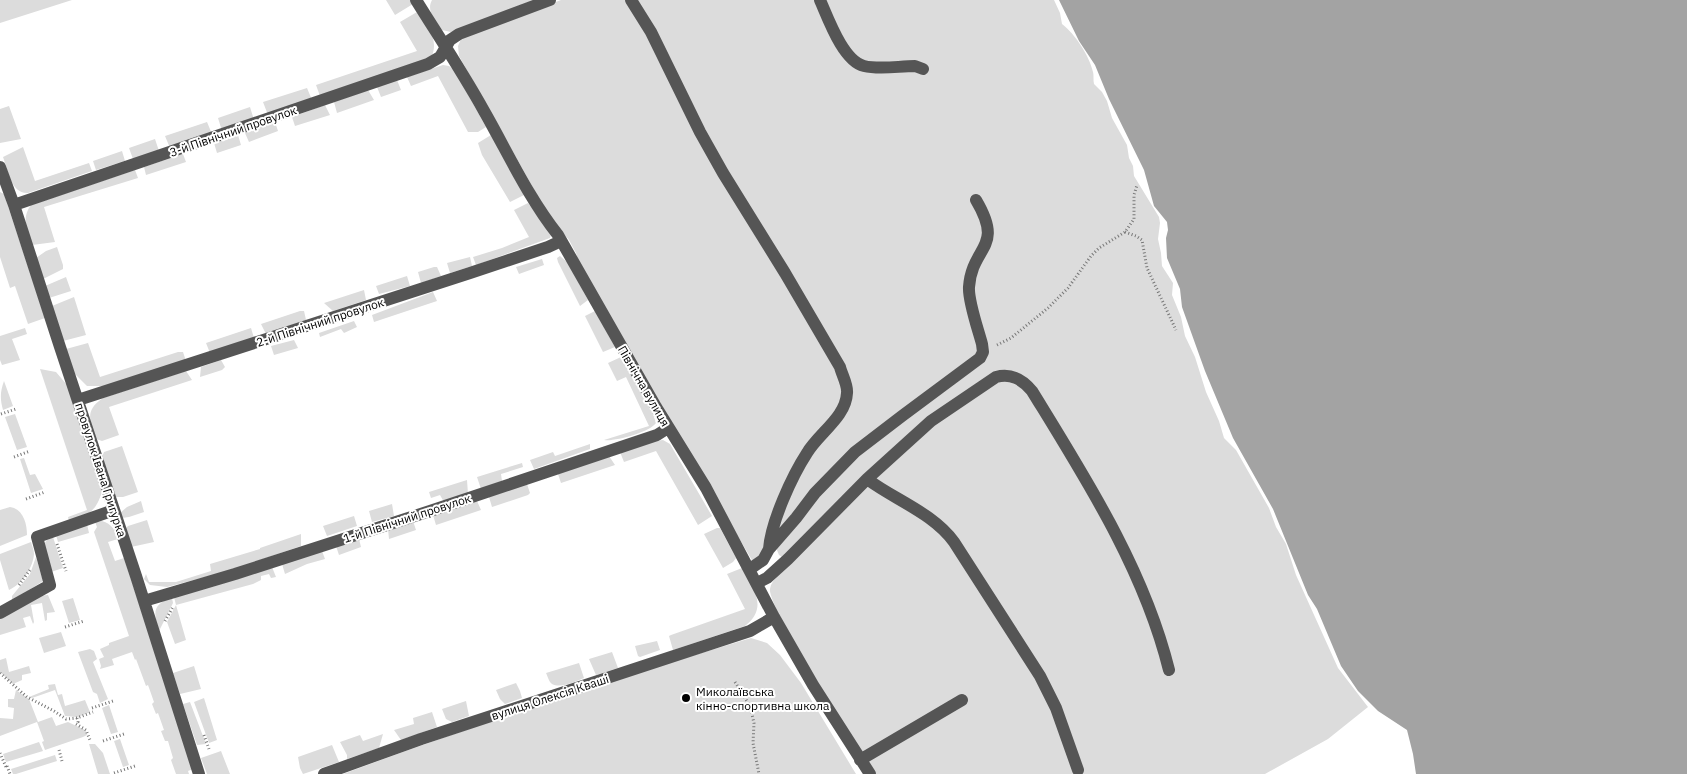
<svg xmlns="http://www.w3.org/2000/svg" width="1687" height="774" viewBox="0 0 1687 774" font-family="'IBM Plex Sans',sans-serif">
	<rect width="100%" height="100%" fill="#fff"/>
	<path fill="#dcdcdc" d="M0,0H72L0,23Z
		M386,0H410L413,4L395,15Z
		M432,0H538L451,32L442,30C435,20 426,11 432,0Z
		M561,0H628L843,384L840,405L826,425L765,546L756,561L753,562L580,266L576,253L569,240L549,216L459,56L458,46L462,37Z
		M635,0H1054L1060,13L1062,24C1075,34 1089,55 1093,72C1094,75 1093,80 1094,84L1102,92L1107,101L1112,118L1127,145L1129,158L1133,166L1134,176L1159,217L1160,223L1158,239L1161,253L1162,266L1173,283L1172,295L1181,317L1185,336L1195,357L1206,392L1219,421L1224,438L1236,450L1269,508L1276,527L1286,544L1296,575L1338,668L1368,707L1328,739L1265,774H876C861,750 767,607 770,589C771,579 785,570 791,563L779,555L772,538L794,484L850,393L725,172Z
		M417,12C427,27 440,39 431,58L320,96L316,85L417,51L400,22Z
		M443,65L449,66L455,71L486,127L478,132H468L438,76L411,86L407,77Z
		M397,80L401,90L381,97L377,87Z
		M307,88L312,100L268,115L263,102Z
		M368,90L374,100L337,113L334,102Z
		M325,105L330,115L295,126L292,117Z
		M9,106L21,139L0,143V109Z
		M250,107L254,120L222,131L218,118Z
		M207,122L212,134L170,148L165,136Z
		M275,122L278,131L249,142L245,133Z
		M238,135L241,145L217,153L214,143Z
		M491,135L524,195L510,202L482,155L478,143Z
		M155,139L159,151L133,159L129,148Z
		M23,147L35,181L89,163L92,171L28,193C11,194 8,170 3,157Z
		M122,151L125,161L96,170L93,161Z
		M183,154L186,162L146,175L144,167Z
		M135,170L138,178L44,207L55,242L32,245C27,230 21,218 31,205Z
		M0,192L4,194L45,318L28,324L15,286L10,288L0,257Z
		M528,203L551,234L550,238L476,265L473,257L502,248L529,237L514,210Z
		M57,247L63,265V269L43,279L36,258L46,251Z
		M560,256L568,263L588,300L580,306L558,262L557,258Z
		M470,257L472,266L450,273L447,263Z
		M542,259L544,265L519,274L516,267Z
		M434,267H437L441,276L421,283L418,272Z
		M407,276L410,286L379,294L376,286Z
		M66,277L71,291L49,298L45,286Z
		M364,290L366,300L333,311L324,303Z
		M433,292L437,301L374,322L372,315Z
		M74,297L86,335L63,341L52,306Z
		M300,311H304L306,320L266,334L261,324Z
		M595,311L615,347L603,352L585,316Z
		M354,321L357,327L344,333L341,329L320,337L319,333Z
		M25,328L27,334L12,339L20,360L2,365L0,360V336Z
		M251,328L254,338L210,353L206,343Z
		M294,340L298,348L274,355L271,346Z
		M88,343L100,377L178,352H183L186,361L106,386H87L74,373L66,349Z
		M621,357L653,414L656,423C650,432 614,442 604,440L649,426L626,377L617,381L608,363Z
		M221,360L225,367L222,370L200,377L201,367Z
		M40,369L56,372L67,385L102,492C95,513 89,514 69,521L68,517L87,510Z
		M186,371L192,380L109,407L119,435L102,441L96,439C90,420 84,411 103,398Z
		M4,381L13,406L3,410C0,399 0,392 4,381Z
		M15,414L27,447L17,450L5,417Z
		M663,440L670,444L712,516L698,525L656,451L624,462L620,452L655,441Z
		M590,444V449L534,469L530,460L553,452L555,456Z
		M122,446L138,492L123,497H115L102,457L104,452Z
		M609,456L615,465L561,483L558,474Z
		M24,458L30,475L35,474L43,489L31,493L20,459Z
		M522,463L523,467L501,474L502,481L481,489L477,477Z
		M467,480L468,494L444,502L440,495L431,498L429,492Z
		M527,484L530,493L528,495L492,507L489,497Z
		M141,501L144,512L129,517L122,518L120,513L127,507Z
		M477,501L481,510L436,525L433,515Z
		M392,504L394,516L372,522L369,511Z
		M10,507C23,509 27,523 27,535L0,546V510Z
		M354,516L357,526L327,536L323,526Z
		M147,520L154,542L131,547L125,529L128,526Z
		M102,521C112,524 115,530 118,539L108,542L115,561L124,558L193,769L188,771L189,774H176L171,760L173,758L168,741H165L161,731L164,730L158,713L156,714L152,704L154,702L148,685L146,686L136,659L135,660L132,652L112,659L114,665L100,669L101,666L99,659L104,657L100,649L109,645V643L129,636L94,532L97,527L95,522Z
		M413,521L416,530L389,539L388,529Z
		M87,524L89,533L58,542L56,535Z
		M717,528H720L736,558L733,562L723,568L704,534Z
		M301,534V546L228,571L167,587L150,585L144,579L146,574L149,582H176L211,571L210,564L260,549V548Z
		M53,537L63,568L51,572L44,544L47,540Z
		M359,539L361,547L339,555L336,546Z
		M31,542C32,546 34,550 34,554C33,568 22,584 9,590L0,560V554Z
		M322,551L325,559L307,564L285,574L282,564Z
		M36,557L43,581L12,601V596L30,574Z
		M272,567L276,577L271,578L269,574L261,576V580L253,584L176,605L174,597Z
		M742,568C753,588 769,607 745,626L673,650L669,636L671,635L745,609L727,574Z
		M48,595L55,612L47,613V620L45,621L42,603L31,605L34,622L33,624L30,616L23,618L26,627L0,635V618L39,596Z
		M73,598L80,620L69,623L62,601Z
		M172,598L173,603L159,631C154,614 151,604 172,598Z
		M176,605L186,640L175,644L167,622Z
		M61,632L66,646L44,653L39,638Z
		M751,638L767,643L780,655L801,683L856,774H343C478,724 614,679 751,638Z
		M657,641L660,650L640,657L638,656L635,646Z
		M90,649L94,651L97,659L93,662L108,699L100,703L97,694L93,692L78,652Z
		M612,652L618,668L596,675L589,659Z
		M6,658L9,672L29,666L31,673L22,675V680L13,684L0,672V660Z
		M579,663L584,678C576,681 561,689 552,684C549,682 548,677 546,673Z
		M194,666L201,689L180,694L173,673Z
		M516,683L520,691L522,698L505,704L500,699L496,690Z
		M55,684L58,695L62,694L65,706L85,700L90,712L78,717L65,716L55,690L32,698L29,697L49,689L48,685Z
		M16,690L29,699L38,722L52,717L56,726L68,722L85,730L87,735L83,737L45,750L42,742L44,741L37,722L0,736V718L13,719L14,708L8,707V699H14Z
		M204,698L217,740L209,743L194,702Z
		M466,701L469,716L452,722L446,719L442,709Z
		M190,702L206,744L197,745L183,704Z
		M109,705L118,732L111,734L102,708Z
		M432,712L437,727L401,740L394,730L414,724L413,718Z
		M383,734L379,748L347,759V755L340,742L360,735L363,741Z
		M120,739L129,765L123,767L114,741Z
		M39,742L43,751L6,762L3,754Z
		M89,744H95L103,753L110,774H98Z
		M332,745L339,762L303,774L300,768L298,757Z
		M221,751L230,774H207L201,758Z
		M55,755L57,761L16,774H13L11,769Z"/>
	<path fill="#a3a3a3" d="M1059,0H1687V774H1416L1413,754L1407,730L1378,711L1358,691L1341,666L1317,609L1308,595L1273,509L1233,438L1205,371L1182,307L1180,289L1167,258L1166,238L1168,230L1167,222L1154,206L1144,170L1109,99L1095,65L1079,41Z"/>
	<g fill="none" stroke-linecap="round" stroke-linejoin="round">
		<path stroke="#777" stroke-width="3" stroke-dasharray="1 2.5" stroke-linecap="butt" d="M1125,232L1136,236L1142,240L1147,268L1176,330
			M997,345L1011,338L1048,308L1068,288L1091,256L1099,248L1125,232L1134,219V195L1137,185
			M1,414L16,409
			M14,457L30,451
			M26,499L45,492
			M57,544L66,571
			M19,585L30,570
			M165,621L173,607
			M65,627L84,621
			M0,673L27,697L54,711L66,719L77,718L93,712
			M735,682L750,706L754,723L753,743L759,774
			M92,708L113,701
			M77,718L78,722L76,724L86,730L90,740
			M204,735L209,749
			M103,741L124,734
			M59,750L62,761
			M0,753L6,767
			M7,766L10,774
			M114,773L135,766"/>
		<path stroke="#555" stroke-width="12" d="M416,0C439,37 463,73 484,111C508,153 528,197 558,235L656,407L706,488L774,617L813,685L870,774
			M631,0L651,32L700,132L723,173L785,273L840,367C842,375 848,385 847,393C846,417 819,433 807,453C792,476 771,522 769,549
			M820,0C828,18 843,61 864,66C880,70 899,66 915,66L923,69
			M0,167L14,205L60,347L136,576L199,774
			M14,205L428,64L440,57L450,40L459,34L550,0
			M78,400L470,273L548,247L561,241
			M867,479C895,500 933,513 954,542L1040,676L1056,708L1078,770
			M750,569L763,560L769,549L796,518L815,493L855,452L902,416L980,358L983,352L982,344C978,329 968,301 969,287C972,245 1005,249 976,200
			M757,583L767,578L788,559L867,479L931,421L996,377C1011,373 1022,379 1032,391C1086,479 1144,569 1169,670
			M144,601L235,574L430,511L657,435L668,428
			M0,613L50,585L37,537L114,510
			M860,760L962,700
			M324,774L421,739L750,631L774,617"/>
	</g>
	<circle fill="#000" stroke="#fff" stroke-width="2" cx="686" cy="698" r="5"/>
	<g text-anchor="middle" dominant-baseline="central" stroke-width="4" stroke-linejoin="round" paint-order="stroke">
		<g font-size="12" fill="#000" stroke="#fff">
			<text transform="translate(233 131) rotate(-19)">3-й Північний провулок</text>
			<text transform="translate(320 322) rotate(-18)">2-й Північний провулок</text>
			<text transform="translate(644 386) rotate(60)">Північна вулиця</text>
			<text transform="translate(101 470) rotate(72)">провулок Івана Григурка</text>
			<text transform="translate(407 518) rotate(-18)">1-й Північний провулок</text>
			<text transform="translate(550 697) rotate(-18)">вулиця Олексія Кваші</text>
		</g>
		<g font-size="12" fill="#000" stroke="#fff" text-anchor="start">
			<text x="696" y="691">Миколаївська<tspan x="696" dy="14">кінно-спортивна школа</tspan></text>
		</g>
	</g>
</svg>
